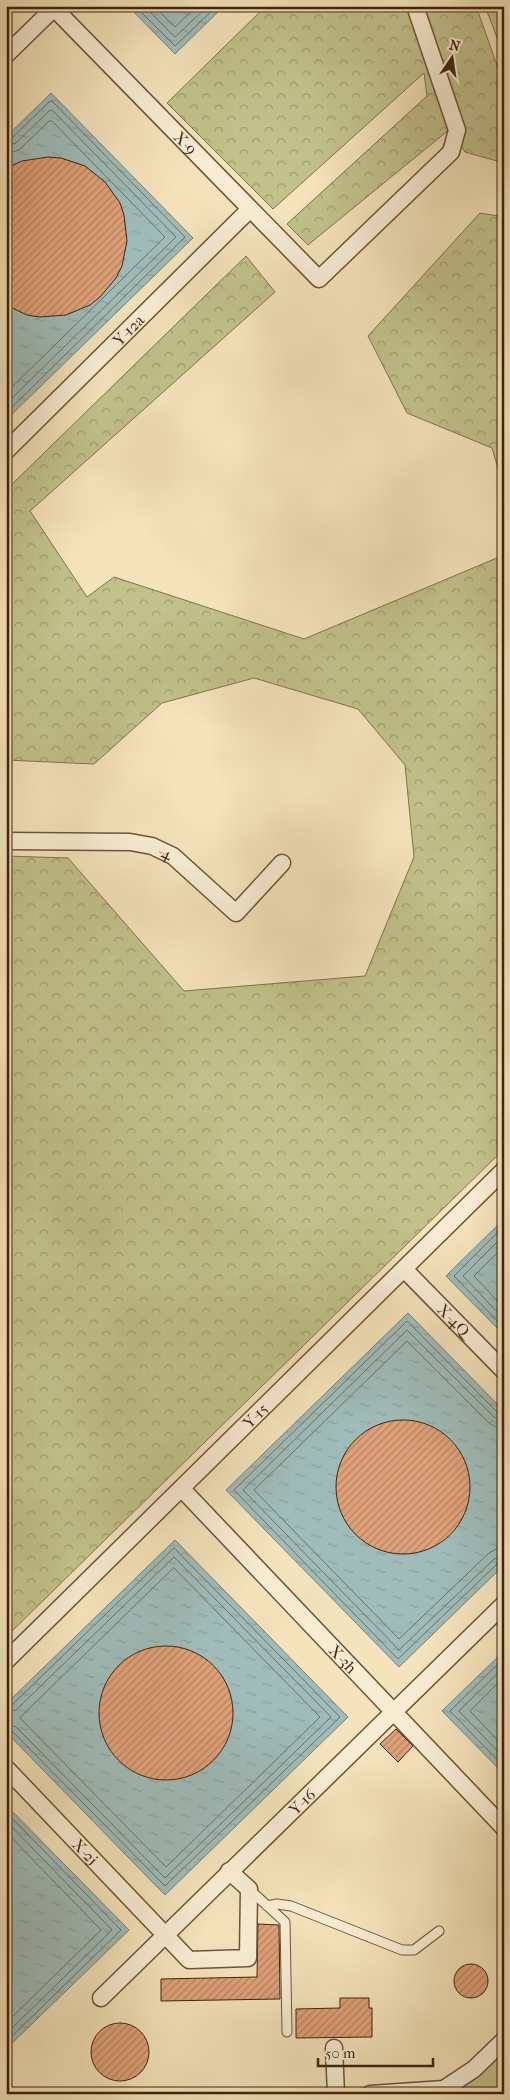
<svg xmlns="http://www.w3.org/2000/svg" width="510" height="2100" viewBox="0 0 510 2100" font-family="'IM FELL French Canon',serif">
	<defs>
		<pattern id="forest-crowns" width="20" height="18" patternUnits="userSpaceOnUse" patternTransform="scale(1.25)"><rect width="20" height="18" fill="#c2c18b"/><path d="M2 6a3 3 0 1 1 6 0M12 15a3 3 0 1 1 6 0" fill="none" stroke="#9f9c70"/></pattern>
		<pattern id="water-ripples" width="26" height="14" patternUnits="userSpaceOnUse" patternTransform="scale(1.25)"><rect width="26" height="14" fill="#9fbcba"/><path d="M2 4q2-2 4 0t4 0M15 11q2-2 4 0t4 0" fill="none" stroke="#8aa19f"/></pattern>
		<pattern id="building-hatch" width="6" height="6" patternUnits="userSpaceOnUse" patternTransform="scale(1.25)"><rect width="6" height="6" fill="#dfa179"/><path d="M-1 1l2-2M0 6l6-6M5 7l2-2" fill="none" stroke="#b68362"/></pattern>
	</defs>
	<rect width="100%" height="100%" fill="#f4e3bb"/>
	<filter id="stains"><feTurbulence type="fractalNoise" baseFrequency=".004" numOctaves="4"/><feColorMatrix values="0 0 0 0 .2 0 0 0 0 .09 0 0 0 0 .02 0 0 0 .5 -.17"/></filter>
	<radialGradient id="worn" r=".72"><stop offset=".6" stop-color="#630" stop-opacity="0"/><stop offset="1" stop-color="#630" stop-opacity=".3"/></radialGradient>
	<path fill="#c2c18b" stroke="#80724c" d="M485,6H504V56Z
		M504,2049V2094H457Z"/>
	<path fill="url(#forest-crowns)" stroke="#80724c" d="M266,6H476L504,85V163L465,152L450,129L308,245L287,224L427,96L424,73L273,209L167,103Z
		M480,213L504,217V489L492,448L407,413L368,336Z
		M246,256L275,292L30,511L87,597L114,577L304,639L504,555V1149L6,1637V856L68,858L184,991L365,976L414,857L405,765L358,709L254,678L162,703L94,764L6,760V490Z"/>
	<path fill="url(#water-ripples)" stroke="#797f75" d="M128,6H224L175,54Z
		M51,93L193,238L6,420V137Z
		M504,1219V1335L446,1276Z
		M408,1313L504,1411V1565L399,1667L226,1490Z
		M175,1540L348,1717L165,1895L6,1732V1704Z
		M504,1651V1774L442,1711Z
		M6,1805L129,1930L6,2049Z"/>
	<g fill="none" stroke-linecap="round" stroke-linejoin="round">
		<path stroke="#6f7064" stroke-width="1" d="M135,6L175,46L217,6
			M144,6L175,37L208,6
			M154,6L175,27L197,6
			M6,140L12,138L49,102L52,101L185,237L6,413
			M6,146L16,143L49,111L52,110L176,237L6,404
			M6,154L19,150L49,121H52L165,237L6,393
			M504,1226L454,1276L504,1328
			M504,1235L463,1276L504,1319
			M504,1246L474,1276L504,1308
			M504,1414L498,1413L407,1321L234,1490L398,1659L498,1563L504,1562
			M504,1421L494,1417L407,1330L243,1490L399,1650L494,1559L504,1556
			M504,1428L496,1427L489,1423L407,1341L254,1490L399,1639L489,1553L496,1549L504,1548
			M174,1568L320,1717L166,1867L20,1718Z
			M504,1658L450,1711L504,1767
			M504,1667L459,1711L504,1758
			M504,1677L470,1711L504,1747
			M6,1707L12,1705L174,1548L340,1717L165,1886L12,1731L6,1729
			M6,1713L16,1710L174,1557L331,1717L165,1878L16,1727L6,1723
			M6,1812L121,1930L6,2042
			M6,1821L112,1930L6,2034
			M6,1832L101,1930L6,2023"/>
	</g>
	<path fill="url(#building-hatch)" stroke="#3f230e" d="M48,157L61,158L85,166L105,182L120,203L124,215L127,241L122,266L116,278L100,297L90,305L66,315L40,317L27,315L6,305V168L22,161Z
		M336 1487a67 67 0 1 1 134 0a67 67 0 1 1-134 0Z
		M99 1713a67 67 0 1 1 134 0a67 67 0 1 1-134 0Z
		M396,1729L413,1746L398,1762L380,1744Z
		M258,1924L279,1925L280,1999L161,2001V1979L257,1977Z
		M454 1981a17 17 0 1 1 34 0a17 17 0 1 1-34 0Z
		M340,1998H369V2008H372V2037L296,2038V2009L340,2008Z
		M91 2052a29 29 0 1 1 58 0a29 29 0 1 1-58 0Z"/>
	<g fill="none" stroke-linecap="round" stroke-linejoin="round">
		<defs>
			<path id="service" d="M249,1889L285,1922L287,2032
				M267,1906L277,1904L291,1906L402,1950H414L439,1931"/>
			<g id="minor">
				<path id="s1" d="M52,6L319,279L451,152L457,130L415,6"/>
				<path d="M6,55L54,8"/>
				<path id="s2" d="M6,451L250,209"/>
				<path id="s3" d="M6,841L130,842L152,846L173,856L236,913L282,863"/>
				<path id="s4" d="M404,1269L504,1371"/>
				<path id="s5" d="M182,1489L504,1828"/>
				<path id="s6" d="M6,1661L504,1170"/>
				<path id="s7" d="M6,1768L189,1960L248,1958L249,1889L229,1871"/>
				<path id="s8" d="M101,1998L504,1604"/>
				<path d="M334,2048L336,2094"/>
				<path d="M370,2094L444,2089L474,2069L504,2040"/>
			</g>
		</defs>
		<use href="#service" stroke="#6c5339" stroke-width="11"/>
		<use href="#minor" stroke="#6c5339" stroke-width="19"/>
		<use href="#service" stroke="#f8edd3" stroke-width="9"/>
		<use href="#minor" stroke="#f8edd3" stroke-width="16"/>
	</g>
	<g text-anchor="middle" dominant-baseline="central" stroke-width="4" stroke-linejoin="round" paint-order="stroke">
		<g font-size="16" fill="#3f230e" stroke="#f8edd3">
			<text stroke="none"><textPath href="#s1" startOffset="191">X-9</textPath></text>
			<text stroke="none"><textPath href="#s2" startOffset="172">Y-12a</textPath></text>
			<text stroke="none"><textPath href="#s3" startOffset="161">-4</textPath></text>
			<text stroke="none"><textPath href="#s4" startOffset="71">X-4Q</textPath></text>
			<text stroke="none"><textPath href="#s6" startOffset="350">Y-15</textPath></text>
			<text stroke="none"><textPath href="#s5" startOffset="234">X-3h</textPath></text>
			<text stroke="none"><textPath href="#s8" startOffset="281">Y-16</textPath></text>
			<text stroke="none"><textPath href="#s7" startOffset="115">X-2j</textPath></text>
		</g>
	</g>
	<rect width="510" height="2100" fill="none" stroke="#f4e3bb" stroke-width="25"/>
	<rect x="8" y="8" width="495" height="2085" fill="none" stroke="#3f230e" stroke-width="2.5"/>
	<rect x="12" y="12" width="485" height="2075" fill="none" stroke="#3f230e"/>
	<g transform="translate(452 58) rotate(13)" stroke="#f8edd3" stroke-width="4" paint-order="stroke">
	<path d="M0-4L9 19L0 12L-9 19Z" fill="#3f230e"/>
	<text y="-8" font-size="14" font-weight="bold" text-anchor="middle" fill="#3f230e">N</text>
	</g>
	<path d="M318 2058v8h115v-8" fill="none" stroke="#3f230e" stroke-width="2.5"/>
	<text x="325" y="2058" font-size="15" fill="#3f230e" stroke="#f8edd3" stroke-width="4" paint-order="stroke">50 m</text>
	<rect width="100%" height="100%" filter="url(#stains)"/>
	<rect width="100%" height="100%" fill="url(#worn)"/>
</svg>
